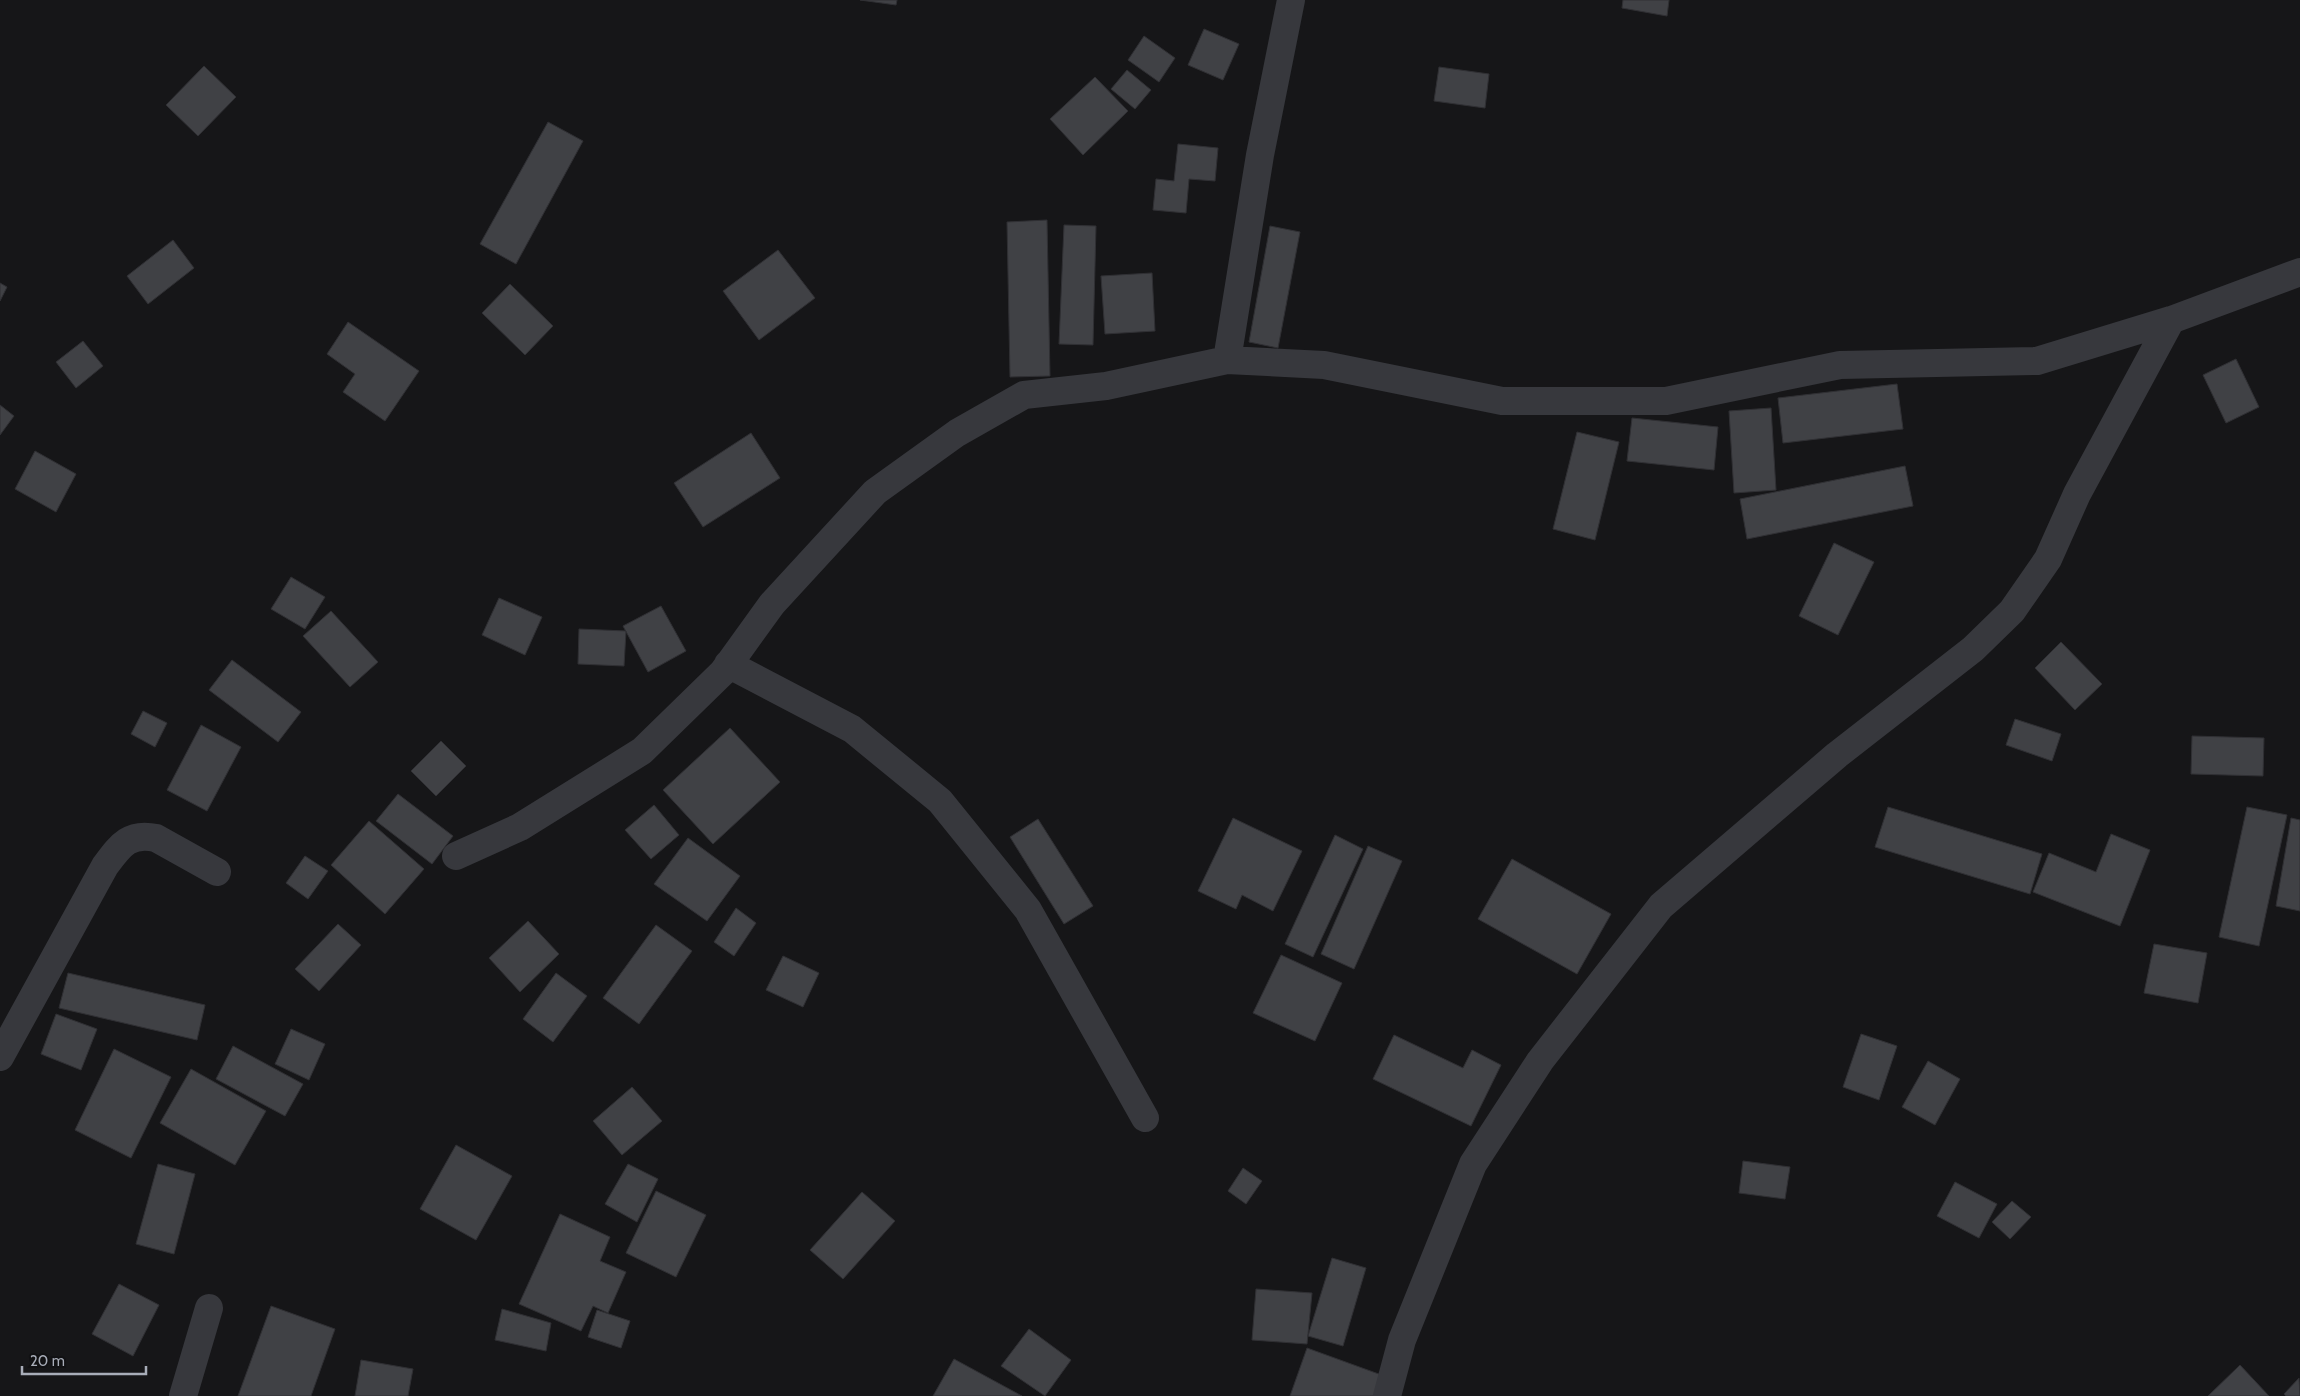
<svg xmlns="http://www.w3.org/2000/svg" width="2300" height="1396" viewBox="0 0 2300 1396" font-family="Cabin,sans-serif">
	<rect width="100%" height="100%" fill="#161618"/>
	<path fill="#404145" stroke="#303034" d="M860,0H897L896,5Z
		M1623,0H1669L1667,16L1622,8Z
		M1204,29L1239,44L1223,80L1188,65Z
		M1144,36L1175,58L1159,82L1128,60Z
		M204,66L236,97L198,136L166,105Z
		M1439,67L1489,74L1485,108L1434,101Z
		M1127,70L1151,90L1135,109L1111,89Z
		M1095,77L1128,111L1083,155L1050,119Z
		M548,122L583,141L516,264L480,244Z
		M1178,144L1218,148L1215,181L1189,179L1186,213L1153,210L1156,179L1174,181Z
		M1047,220L1050,376L1010,377L1007,222Z
		M1064,225L1096,226L1093,345L1059,344Z
		M1270,226L1300,232L1278,348L1249,342Z
		M173,240L194,268L148,304L127,276Z
		M778,250L815,298L759,340L723,291Z
		M1152,273L1155,331L1105,334L1101,276Z
		M0,283L7,287L0,301Z
		M510,284L553,326L525,355L482,313Z
		M348,322L419,371L385,421L343,392L355,374L327,354Z
		M83,341L103,366L76,388L56,362Z
		M2236,359L2259,407L2226,423L2203,375Z
		M1897,384L1903,429L1783,443L1778,398Z
		M0,405L14,416L0,435Z
		M1771,408L1776,490L1734,493L1729,411Z
		M1632,418L1718,427L1714,470L1627,461Z
		M1577,432L1619,442L1595,540L1553,529Z
		M751,433L780,478L703,527L674,483Z
		M35,451L76,474L56,512L15,489Z
		M1905,466L1913,506L1747,539L1740,499Z
		M1834,543L1874,562L1838,635L1799,616Z
		M291,577L325,597L305,629L271,609Z
		M499,598L542,617L525,655L482,635Z
		M661,606L686,651L648,672L623,626Z
		M331,611L378,662L350,687L303,636Z
		M579,629L626,631L624,666L578,664Z
		M2061,642L2102,684L2075,710L2035,668Z
		M232,660L301,712L278,742L209,690Z
		M143,711L167,723L155,747L131,734Z
		M2015,719L2061,734L2052,761L2006,745Z
		M201,725L241,747L207,811L167,790Z
		M730,728L780,782L713,844L663,790Z
		M2192,736L2264,738L2263,776L2191,774Z
		M441,741L466,766L436,796L411,771Z
		M398,794L453,836L432,864L376,821Z
		M654,805L679,835L651,859L625,830Z
		M1888,807L2042,854L2030,894L1875,847Z
		M2247,807L2287,815L2259,946L2219,937Z
		M1233,818L1302,851L1273,911L1242,895L1236,909L1198,891Z
		M2291,818L2300,820V911L2276,906Z
		M1038,819L1093,906L1064,924L1010,837Z
		M369,821L424,869L385,914L331,865Z
		M2111,834L2150,850L2120,926L2033,892L2049,853L2096,872Z
		M1335,835L1363,849L1313,957L1285,944Z
		M688,838L740,876L707,921L654,884Z
		M1368,846L1402,861L1354,969L1321,954Z
		M305,856L328,871L308,899L286,883Z
		M1512,859L1611,914L1577,974L1478,919Z
		M736,908L756,923L734,956L714,942Z
		M528,921L559,954L520,992L489,958Z
		M338,924L361,945L319,991L295,969Z
		M656,925L692,951L639,1024L603,998Z
		M2154,944L2207,953L2198,1003L2144,993Z
		M1281,955L1342,983L1315,1041L1253,1013Z
		M783,956L819,973L803,1007L766,990Z
		M68,973L205,1005L197,1040L59,1008Z
		M556,973L587,996L553,1042L523,1019Z
		M56,1014L97,1029L81,1070L41,1054Z
		M291,1029L325,1044L309,1080L275,1064Z
		M1861,1034L1897,1046L1879,1100L1843,1087Z
		M1394,1035L1463,1068L1472,1050L1501,1065L1471,1126L1373,1079Z
		M233,1046L303,1084L285,1116L216,1079Z
		M114,1049L171,1077L131,1158L75,1130Z
		M1928,1061L1960,1079L1935,1125L1902,1107Z
		M191,1069L266,1111L235,1165L160,1123Z
		M632,1087L662,1121L622,1155L593,1121Z
		M456,1145L512,1176L476,1240L420,1209Z
		M1743,1161L1790,1167L1785,1199L1739,1193Z
		M158,1164L195,1174L174,1254L136,1244Z
		M628,1164L658,1179L637,1222L605,1204Z
		M1243,1168L1262,1181L1246,1204L1228,1191Z
		M1955,1182L1997,1204L1979,1238L1937,1216Z
		M656,1191L706,1215L676,1277L626,1253Z
		M862,1192L895,1221L843,1279L810,1250Z
		M2012,1201L2031,1217L2010,1239L1992,1222Z
		M560,1214L610,1237L600,1261L626,1272L608,1313L593,1306L581,1331L519,1304Z
		M1332,1258L1366,1268L1343,1346L1308,1336Z
		M119,1284L159,1305L133,1356L92,1334Z
		M1256,1289L1312,1293L1307,1344L1252,1340Z
		M271,1306L335,1329L311,1396H238Z
		M502,1309L551,1323L546,1351L495,1340Z
		M597,1310L630,1321L621,1348L588,1337Z
		M1029,1329L1071,1360L1045,1396L1001,1366Z
		M1307,1348L1387,1377L1380,1396H1290Z
		M954,1359L1022,1396H933Z
		M361,1360L413,1369L408,1396H355Z
		M2240,1365L2269,1396H2208Z
		M2299,1378L2300,1396H2286L2284,1394Z"/>
	<g fill="none" stroke-linecap="round" stroke-linejoin="round">
		<path stroke="#37383d" stroke-width="28" d="M1227,360L1260,155L1291,0
			M728,664L852,729L940,801L1028,910L1145,1118
			M456,856L520,827L642,751L723,672L772,604L875,492L957,433L1024,395L1106,386L1227,360L1324,365L1502,401H1666L1840,365L2037,361L2171,320L2300,272
			M0,1057L105,866C120,846 129,832 156,838L217,872
			M183,1396L209,1308
			M1387,1396L1402,1340L1473,1164L1540,1061L1661,906L1837,755L1973,649L2012,611L2048,559L2077,494L2171,320"/>
	</g>
	<path d="M22 1366v8h124v-8" fill="none" stroke="#a8adb8" stroke-width="2.5"/>
	<text x="30" y="1366" font-size="15" fill="#a8adb8" stroke="#111113" stroke-width="4" paint-order="stroke">20 m</text>
</svg>
